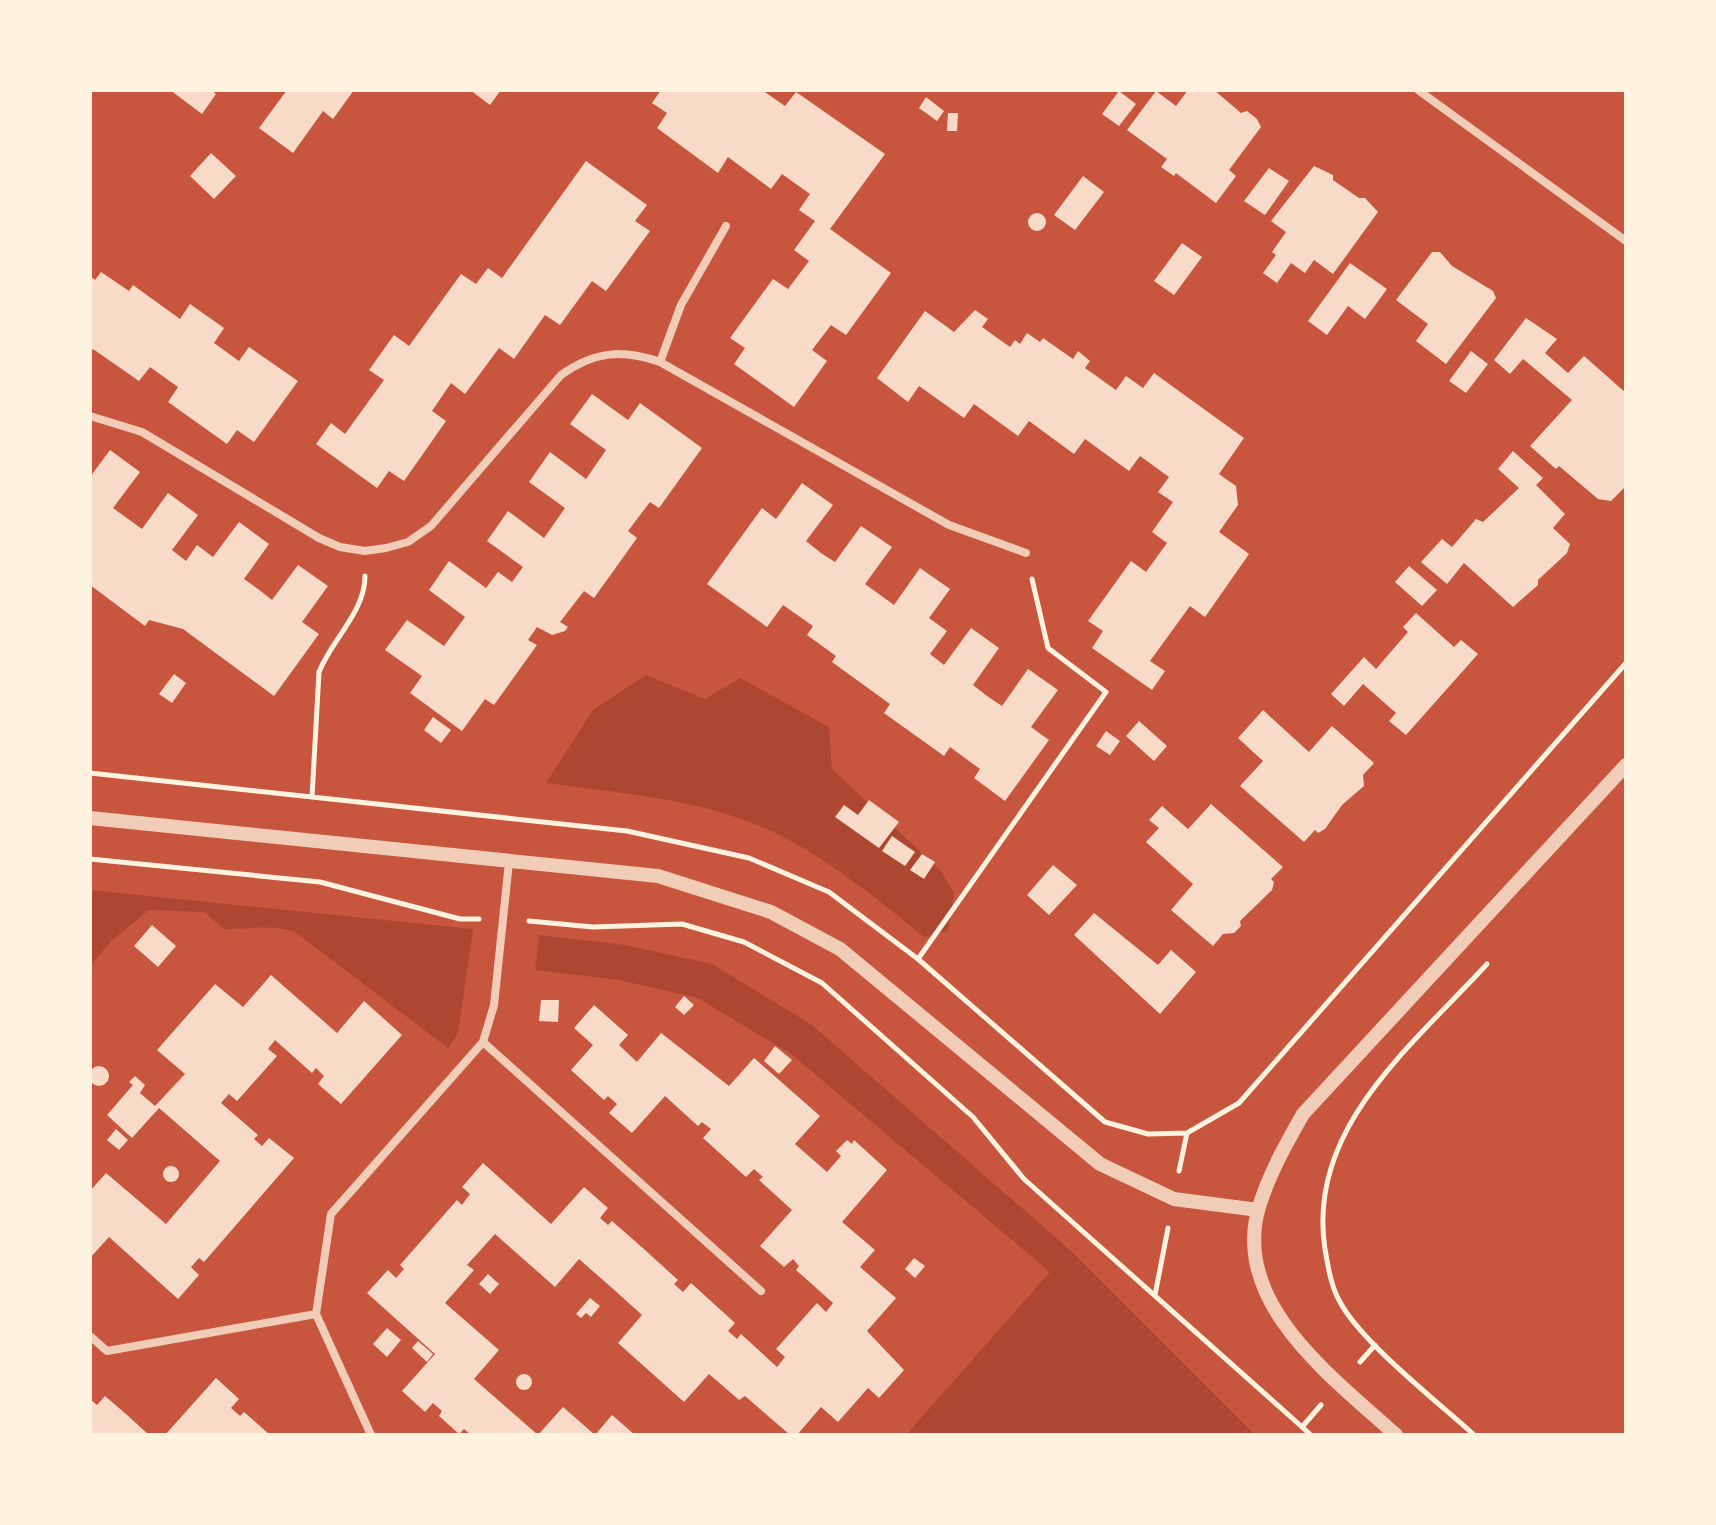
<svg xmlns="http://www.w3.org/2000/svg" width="1716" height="1525" viewBox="0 0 1716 1525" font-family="'DM Sans',sans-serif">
	<rect width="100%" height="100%" fill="#c8553d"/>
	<path fill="#ae4732" d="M646,675L705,699L740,678L829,727L832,769L942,872L954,893L948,931L924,937C878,899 817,850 762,827C694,798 618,793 546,783L593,710Z
		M90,890L473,929L458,1033L448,1048L295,932C271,924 250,929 224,929L204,912L149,910L111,941L90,966Z
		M539,935L625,945L712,964L812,1025L1070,1250L1255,1435H906L1050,1272L791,1054L698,998L619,980L535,970Z"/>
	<path fill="#f7dbc8" d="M170,90H211L216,94L202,114Z
		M287,90H354L333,119L323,111L293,153L259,128Z
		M470,90H501L490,105Z
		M661,90H762L785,106L796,92L885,154L830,229L891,273L846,335L831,325L812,350L827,361L794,407L734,364L745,348L730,338L773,279L788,289L809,261L794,250L815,221L799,210L810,194L782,174L771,189L728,157L718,173L657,128L667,113L652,103Z
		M1188,90H1214L1241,113L1247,111L1257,119L1261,127L1229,170L1236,176L1216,203L1176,173L1174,176L1161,167L1167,159L1127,130L1156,91L1176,106Z
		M1119,91L1136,104L1119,126L1102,114Z
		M926,97L944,111L937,121L919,108Z
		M948,113H958L957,131H947Z
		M211,153L236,176L214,199L190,176Z
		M586,161L647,205L635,221L650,231L606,291L592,281L560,325L545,315L514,359L499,348L465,394L451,383L432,411L446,421L404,481L389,471L377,488L316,444L331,423L345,434L384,380L369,370L394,335L409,346L461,274L476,284L488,268L502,278Z
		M1314,166L1333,175V180L1359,198H1365L1378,212L1333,274L1314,260L1305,273L1291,263L1277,283L1263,273L1276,255L1272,252L1286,232L1271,221Z
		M1269,168L1289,181L1265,215L1244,201Z
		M1083,176L1104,192L1075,230L1054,215Z
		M1028 222a9 9 0 1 1 18 0a9 9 0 1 1-18 0Z
		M1182,243L1202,257L1174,295L1154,281Z
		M1432,252H1440L1452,266L1493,291L1496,298L1446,364L1416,341L1428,324L1396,300Z
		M1350,263L1387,289L1365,319L1348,306L1327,335L1308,321Z
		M101,272L129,291L133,285L180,319L190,304L224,328L214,343L239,361L249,347L298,381L254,442L237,430L227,444L168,402L178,387L150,367L139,381L93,349L90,353V276L95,280Z
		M975,310L988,319L982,327L1010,347L1015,340L1020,344L1027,333L1040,342L1043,338L1073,359L1078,351L1090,361L1085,368L1116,390L1126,376L1143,388L1154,373L1244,438L1219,474L1236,486L1238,505L1219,532L1249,554L1205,617L1190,606L1150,661L1165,671L1152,690L1092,648L1103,631L1088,621L1131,561L1146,572L1167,543L1152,532L1173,502L1158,492L1169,477L1140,456L1129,471L1085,439L1074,454L1029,421L1018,436L974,404L964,418L919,386L908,402L877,378L925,311L954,332Z
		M1526,318L1557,339L1545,353L1568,373L1584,356L1626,393V486L1611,501L1598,499L1559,466L1556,469L1530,446L1572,400L1523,359L1510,374L1494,360Z
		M1471,351L1488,364L1466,393L1449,381Z
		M592,394L628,420L640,403L702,448L659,508L650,502L628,531L637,538L594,598L584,591L560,622L568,627L565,631L552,635L537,627L528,640L537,645L494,705L485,699L462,731L410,693L422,676L385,650L407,620L444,646L465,617L429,590L449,561L486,588L498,572L512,582L523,567L487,541L508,511L544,538L565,508L529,482L550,452L586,479L606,450L570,424Z
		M110,450L140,472L113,508L142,529L168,493L198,515L172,550L186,561L197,545L213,557L239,522L269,544L244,579L258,589L272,600L298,565L328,586L302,622L319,634L274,696L183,629L149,620L145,626L90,585V477Z
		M1513,451L1543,478L1536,485L1565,514L1553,528L1570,544L1567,553L1538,580V585L1513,607L1464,563L1447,584L1421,562L1442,539L1452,547L1476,519L1483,522L1519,488L1498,469Z
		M802,483L833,505L806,541L821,553L835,562L861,526L892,547L865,584L894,605L920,568L950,589L929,618L947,631L930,654L944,665L971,628L999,648L973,685L987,696L1002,706L1028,669L1058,690L1031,727L1049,740L1005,801L974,778L980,769L950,747L944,756L884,713L890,704L832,662L836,656L807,635L813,626L783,605L767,627L707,584L762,508L776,519Z
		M1409,566L1437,590L1422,606L1395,582Z
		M1416,613L1454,647L1461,640L1478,654L1406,735L1389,721L1396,713L1363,684L1344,706L1331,694L1364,657L1376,669L1408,632L1403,627Z
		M174,674L186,683L172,703L159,694Z
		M1263,710L1309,752L1332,726L1374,763L1363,775L1364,786L1342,805L1325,829L1318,833L1315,830L1304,842L1240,786L1263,761L1238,738Z
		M433,717L451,730L441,743L424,730Z
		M1139,721L1167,746L1154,761L1126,736Z
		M1106,731L1120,741L1110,755L1096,746Z
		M869,800L899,822L879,848L835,817L844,805L858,815Z
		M1211,804L1283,867L1271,879L1274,882L1272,890L1240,921L1241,926L1234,933L1223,934L1213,946L1171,910L1193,884L1146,842L1159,828L1149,820L1162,806L1188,829Z
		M892,836L915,852L905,866L882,851Z
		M922,854L935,862L924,879L910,870Z
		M1053,865L1077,885L1049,915L1027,895Z
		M1094,913L1158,965L1171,950L1196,972L1160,1014L1074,935Z
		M152,925L176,946L158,967L134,946Z
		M271,975L337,1033L364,1001L402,1035L341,1104L318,1084L324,1076L316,1068L312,1073L275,1040L268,1049L277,1056L237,1101L229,1094L221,1103L258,1135L254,1139L262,1146L269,1138L294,1158L204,1262L199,1258L191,1267L199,1275L178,1299L109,1237L90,1258V1191L106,1173L166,1224L220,1161L159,1108L132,1138L107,1115L133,1085L129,1082L135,1076L145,1085L140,1093L155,1106L185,1074L157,1050L215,984L243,1007Z
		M684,996L694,1005L684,1015L675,1007Z
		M541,1000H559L558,1022L539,1021Z
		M594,1005L628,1035L619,1045L637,1062L661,1033L729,1086L754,1058L820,1116L795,1144L827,1172L841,1156L836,1151L847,1140L852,1144L854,1140L887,1170L842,1222L875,1250L860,1267L896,1298L867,1331L904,1370L879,1398L868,1388L838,1422L821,1407L797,1435H790L745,1396L739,1400L709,1374L684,1402L618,1343L642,1315L612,1288L579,1259L555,1287L495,1234L467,1265L474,1270L445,1303L499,1350L474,1379L538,1435L563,1407L595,1435L612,1415L635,1435H471L464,1429L459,1434L439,1416L442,1411L433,1403L425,1412L402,1391L435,1354L367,1293L388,1270L396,1278L404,1269L400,1265L457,1200L462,1205L470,1194L462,1187L483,1163L551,1224L584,1187L608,1208L600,1218L608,1225L612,1221L645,1250L678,1280L674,1284L683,1292L691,1283L735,1323L728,1331L737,1339L741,1334L777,1367L785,1357L776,1349L817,1303L826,1312L833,1303L796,1270L799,1266L793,1259L784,1267L760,1246L792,1210L759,1180L763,1177L754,1169L746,1177L703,1138L711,1129L702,1122L698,1126L665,1096L632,1133L609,1113L617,1104L608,1096L604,1100L571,1070L593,1045L574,1028Z
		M775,1046L792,1060L779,1074L764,1061Z
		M89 1076a10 10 0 1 1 20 0a10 10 0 1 1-20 0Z
		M116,1129L128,1140L119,1150L107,1140Z
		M163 1174a8 8 0 1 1 16 0a8 8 0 1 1-16 0Z
		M914,1258L925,1266L915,1278L905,1269Z
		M488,1274L499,1284L490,1294L479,1284Z
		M590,1298L600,1306L591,1317L586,1313L581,1318L576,1314Z
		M387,1328L401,1340L387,1357L373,1344Z
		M418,1341L433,1354L427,1362L412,1348Z
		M516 1382a8 8 0 1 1 16 0a8 8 0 1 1-16 0Z
		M216,1378L239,1399L231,1408L240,1416L244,1412L270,1435H165Z
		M105,1396L126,1414L149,1435H90V1399L97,1405Z"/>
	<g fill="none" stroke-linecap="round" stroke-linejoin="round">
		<path stroke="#fff3e0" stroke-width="5" d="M90,773L627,831L749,858L829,892L918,959L1105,1122L1148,1134L1187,1133L1239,1103L1626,663
			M312,797L319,672C332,639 365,612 365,576
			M90,859L320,882L460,919H479
			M529,921L593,927L682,924L744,942L822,983L973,1117L1024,1179L1311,1435
			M918,959L1106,692L1048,648L1032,579
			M1179,1171L1187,1133
			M1155,1295L1168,1228
			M1360,1362L1375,1345
			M1302,1427L1321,1405
			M1474,1435C1438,1402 1362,1343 1340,1302C1331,1287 1328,1266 1325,1249C1306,1128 1413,1045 1487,964"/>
		<path stroke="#f1ccb7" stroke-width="8" d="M1418,90L1626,241
			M660,362L681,305L726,226
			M90,416L142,432L319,538L340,547L365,551L386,548L408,542L431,526L561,375C595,351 622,349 660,362L949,525L1026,553
			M483,1042L761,1291
			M90,1336L107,1351L316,1314
			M371,1435L316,1314L331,1214L483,1042L494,1005L509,862"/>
		<path stroke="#f1ccb7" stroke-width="14" d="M90,818L658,876L771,912L840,949L1100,1164L1174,1199L1258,1210
			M1396,1435C1335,1379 1230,1304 1259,1207C1269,1174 1286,1144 1303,1114L1626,765"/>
	</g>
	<rect width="1716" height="1525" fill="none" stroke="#fff3e0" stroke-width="184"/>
</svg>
